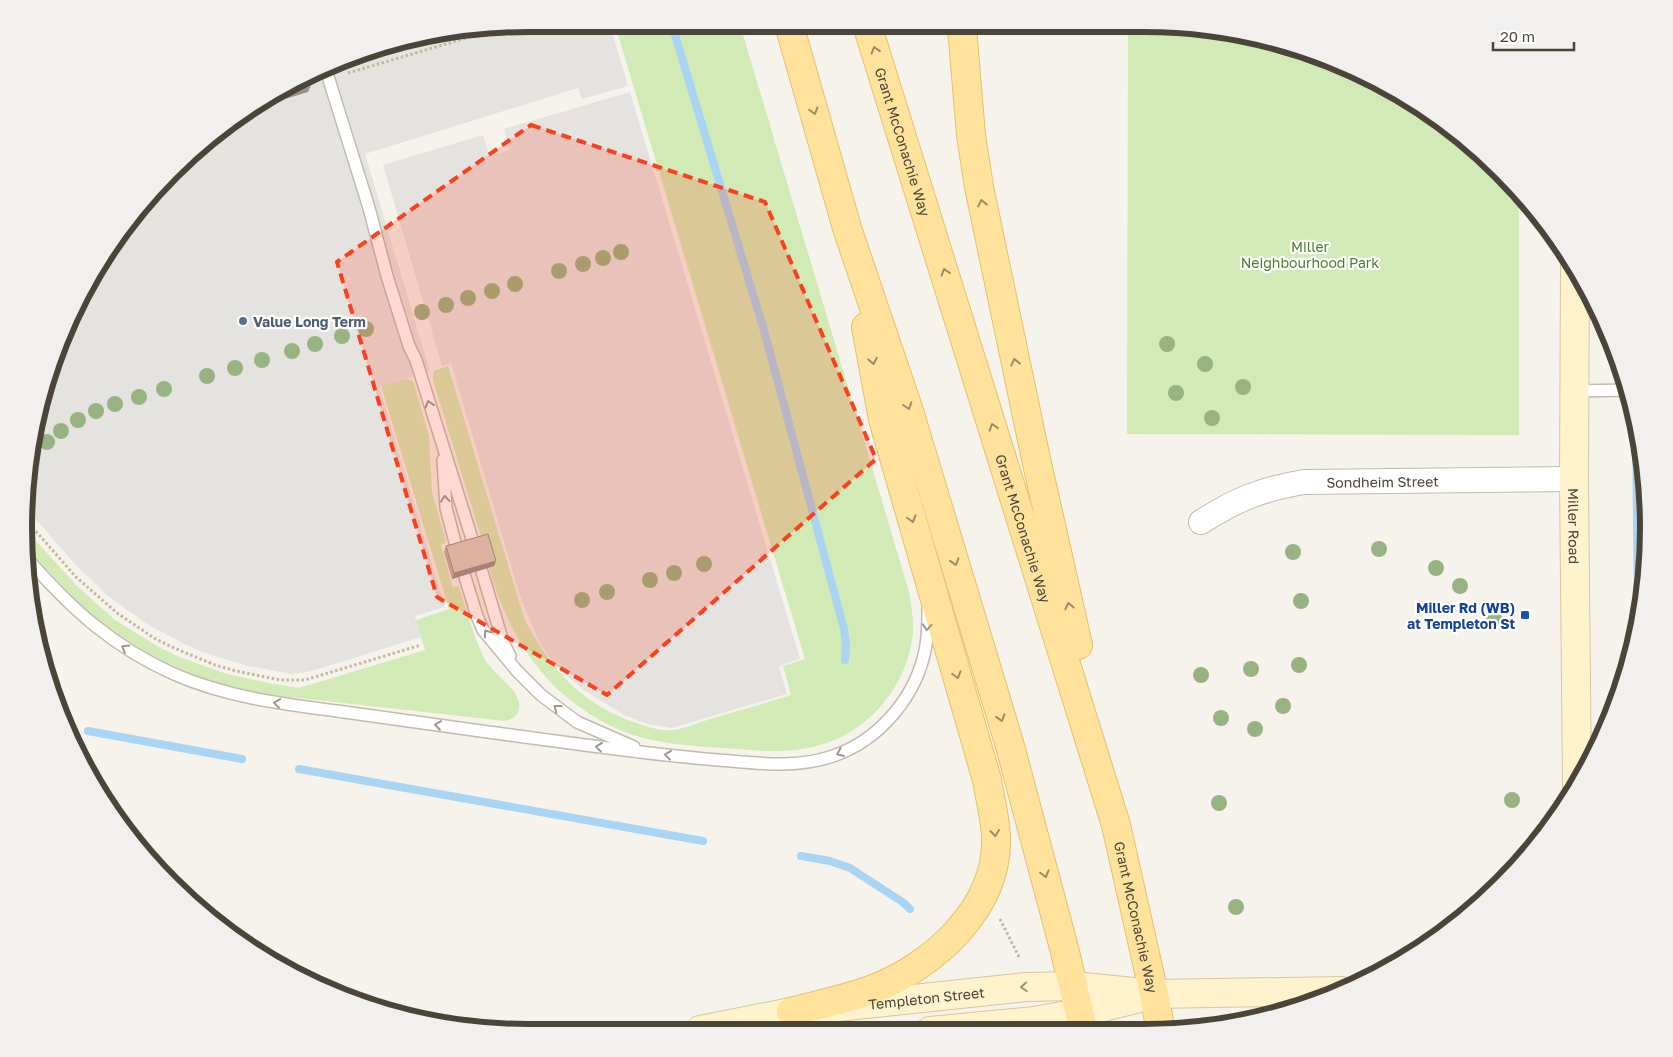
<svg xmlns="http://www.w3.org/2000/svg" width="1673" height="1057" viewBox="0 0 1673 1057" font-family="'Golos Text',sans-serif">
	<rect width="100%" height="100%" fill="#f6f3ec"/>
	<path fill="#d2eab5" d="M616,28H741L910,595C911,607 914,620 913,632C908,687 867,735 813,747C784,754 753,750 723,748C660,744 619,740 568,698C528,666 503,617 489,568L494,566L486,540H482L433,380V372L436,370L448,366L524,618C548,666 582,705 634,722C645,726 659,731 671,730C681,730 694,724 704,721C733,712 762,704 791,695L783,666L805,659Z
		M1128,28H1210L1338,62L1452,128L1519,191V435L1127,434Z
		M406,379L413,381L429,436L432,492L446,542L441,545L453,588L459,586C466,611 474,637 485,660C493,673 516,688 519,702C521,713 515,719 505,721L271,695L224,685L198,676L152,656L108,628L70,595L26,546V530L78,587L115,620L157,646L179,657L227,674L274,684L299,688L425,650L416,620L449,609L381,386Z"/>
	<path fill="#e5e3e0" d="M462,28H611L628,86L582,99L578,88L365,154L430,371L379,387L445,607L415,616L421,637L312,671L291,674L248,666L205,653L184,644L144,622L108,596L76,565L25,507V496L51,366L91,276L128,221L195,149L248,109L367,50Z
		M630,92L800,659L779,666L787,694L672,728L647,724L624,715L585,691L567,676L551,659L538,639L520,596L451,363L442,366L383,165L483,135L490,156L510,150L504,129Z"/>
	<g fill="none" stroke-linecap="round" stroke-linejoin="round">
		<path stroke="#a9d4f2" stroke-width="8" d="M673,28L765,334L844,629L846,644L845,660
			M1636,426L1638,621
			M88,731L242,759
			M299,769L703,841
			M801,856L830,861L850,868L904,903L910,909"/>
		<defs>
			<path id="lane" d="M326,70L369,208L387,276L409,346L416,360L473,542
				M1575,391L1628,390
				M443,460L446,508L456,546
				M27,558C70,608 113,647 174,674C226,697 282,704 337,711C388,718 438,725 488,732C565,742 641,754 718,760C756,763 796,769 833,756C880,740 918,695 926,645C928,633 928,621 928,609
				M482,572L503,642L510,656
				M465,577L477,616L483,630L517,671L541,695L577,722L634,747"/>
			<g id="street">
				<path id="s1" d="M1201,522C1237,499 1262,489 1304,482L1574,479"/>
			</g>
			<g id="secondary">
				<path id="s2" d="M1575,267L1574,479L1577,785"/>
				<path id="s3" d="M700,1030L791,1012L1026,987L1073,986L1154,994L1341,991"/>
				<path d="M930,1031L1034,1021L1079,1013L1136,999"/>
			</g>
			<g id="primary">
				<path d="M790,28L847,228L909,411L1010,746L1064,948L1084,1032"/>
				<path id="s4" d="M868,28L1116,825L1154,994L1161,1032"/>
				<path d="M962,28L971,135L979,187L1036,459L1078,645"/>
				<path d="M791,1012C819,1004 849,999 876,988C934,965 997,908 996,840C996,820 990,799 987,780L883,419L866,327"/>
			</g>
		</defs>
		<use href="#lane" stroke="#c2bbae" stroke-width="14"/>
		<use href="#street" stroke="#c2bbae" stroke-width="26"/>
		<use href="#secondary" stroke="#d6c79b" stroke-width="30"/>
		<use href="#primary" stroke="#e6c16a" stroke-width="30"/>
		<path stroke="#c4b79f" stroke-width="3" stroke-dasharray="2.5 2.5" stroke-linecap="butt" d="M348,73L500,28
			M26,520L75,576L117,613L154,638L174,648L215,665L236,671L280,680H305L421,645
			M1000,919L1020,959"/>
		<use href="#lane" stroke="#fff" stroke-width="11"/>
		<use href="#street" stroke="#fff" stroke-width="24"/>
		<use href="#secondary" stroke="#fff3cd" stroke-width="28"/>
		<use href="#primary" stroke="#ffe39c" stroke-width="28"/>
	</g>
	<g fill="#97b381">
		<circle cx="621" cy="252" r="8"/>
		<circle cx="603" cy="258" r="8"/>
		<circle cx="583" cy="264" r="8"/>
		<circle cx="559" cy="271" r="8"/>
		<circle cx="515" cy="284" r="8"/>
		<circle cx="492" cy="291" r="8"/>
		<circle cx="468" cy="298" r="8"/>
		<circle cx="446" cy="305" r="8"/>
		<circle cx="422" cy="312" r="8"/>
		<circle cx="366" cy="329" r="8"/>
		<circle cx="342" cy="336" r="8"/>
		<circle cx="315" cy="344" r="8"/>
		<circle cx="1167" cy="344" r="8"/>
		<circle cx="292" cy="351" r="8"/>
		<circle cx="262" cy="360" r="8"/>
		<circle cx="1205" cy="364" r="8"/>
		<circle cx="235" cy="368" r="8"/>
		<circle cx="207" cy="376" r="8"/>
		<circle cx="1243" cy="387" r="8"/>
		<circle cx="164" cy="389" r="8"/>
		<circle cx="1176" cy="393" r="8"/>
		<circle cx="139" cy="397" r="8"/>
		<circle cx="115" cy="404" r="8"/>
		<circle cx="96" cy="411" r="8"/>
		<circle cx="1212" cy="418" r="8"/>
		<circle cx="78" cy="420" r="8"/>
		<circle cx="61" cy="431" r="8"/>
		<circle cx="47" cy="442" r="8"/>
		<circle cx="1379" cy="549" r="8"/>
		<circle cx="1293" cy="552" r="8"/>
		<circle cx="704" cy="564" r="8"/>
		<circle cx="1436" cy="568" r="8"/>
		<circle cx="674" cy="573" r="8"/>
		<circle cx="650" cy="580" r="8"/>
		<circle cx="1460" cy="586" r="8"/>
		<circle cx="607" cy="592" r="8"/>
		<circle cx="582" cy="600" r="8"/>
		<circle cx="1301" cy="601" r="8"/>
		<circle cx="1494" cy="618" r="8"/>
		<circle cx="1299" cy="665" r="8"/>
		<circle cx="1251" cy="669" r="8"/>
		<circle cx="1201" cy="675" r="8"/>
		<circle cx="1283" cy="706" r="8"/>
		<circle cx="1221" cy="718" r="8"/>
		<circle cx="1255" cy="729" r="8"/>
		<circle cx="1512" cy="800" r="8"/>
		<circle cx="1219" cy="803" r="8"/>
		<circle cx="1236" cy="907" r="8"/>
	</g>
	<path fill="#bab2a6" d="M446,546L494,566L452,579L444,552Z"/>
	<path fill="#979187" d="M310,87L308,92L245,111L248,109L266,100Z
		M496,561L494,566L452,579L454,573Z"/>
	<path fill="#d8cfc1" stroke="#979187" d="M308,79L310,87L266,100Z
		M488,534L496,561L454,573L446,546Z"/>
	<defs><path id="oneway-chevron" d="M-2-3.5L2.5 0L-2 3.5" fill="none" stroke-width="1.6" stroke-linecap="round" stroke-linejoin="round" transform="scale(1.25)"/></defs>
	<g stroke="#9c8c66">
		<use href="#oneway-chevron" transform="translate(875 50) rotate(-107)"/>
		<use href="#oneway-chevron" transform="translate(814 111) rotate(74)"/>
		<use href="#oneway-chevron" transform="translate(982 203) rotate(-102)"/>
		<use href="#oneway-chevron" transform="translate(945 272) rotate(-107)"/>
		<use href="#oneway-chevron" transform="translate(873 361) rotate(79)"/>
		<use href="#oneway-chevron" transform="translate(1015 362) rotate(-102)"/>
		<use href="#oneway-chevron" transform="translate(908 406) rotate(72)"/>
		<use href="#oneway-chevron" transform="translate(993 427) rotate(-107)"/>
		<use href="#oneway-chevron" transform="translate(912 519) rotate(74)"/>
		<use href="#oneway-chevron" transform="translate(955 562) rotate(73)"/>
		<use href="#oneway-chevron" transform="translate(1069 606) rotate(-102)"/>
		<use href="#oneway-chevron" transform="translate(957 675) rotate(74)"/>
		<use href="#oneway-chevron" transform="translate(1001 718) rotate(73)"/>
		<use href="#oneway-chevron" transform="translate(995 833) rotate(83)"/>
		<use href="#oneway-chevron" transform="translate(1045 874) rotate(75)"/>
	</g>
	<g stroke="#9c9892">
		<use href="#oneway-chevron" transform="translate(429 404) rotate(-107)"/>
		<use href="#oneway-chevron" transform="translate(445 499) rotate(-94)"/>
		<use href="#oneway-chevron" transform="translate(927 627) rotate(93)"/>
		<use href="#oneway-chevron" transform="translate(487 633) rotate(-126)"/>
		<use href="#oneway-chevron" transform="translate(125 648) rotate(-148)"/>
		<use href="#oneway-chevron" transform="translate(277 703) rotate(-172)"/>
		<use href="#oneway-chevron" transform="translate(557 708) rotate(-142)"/>
		<use href="#oneway-chevron" transform="translate(438 725) rotate(-172)"/>
		<use href="#oneway-chevron" transform="translate(599 747) rotate(-173)"/>
		<use href="#oneway-chevron" transform="translate(840 753) rotate(157)"/>
		<use href="#oneway-chevron" transform="translate(668 755) rotate(-173)"/>
	</g>
	<use stroke="#9c937c" href="#oneway-chevron" transform="translate(1024 987) rotate(176)"/>
	<path fill="#fc3f1d" fill-opacity="0.2" stroke="#fc3f1d" stroke-width="4" stroke-dasharray="10 6" stroke-linejoin="round" d="M531,125L765,202L876,459L607,695L437,597L337,262Z"/>
	<circle fill="#5c6f8a" stroke="#fff" stroke-width="2" cx="243" cy="321" r="5"/>
	<rect fill="#1a4fb4" stroke="#fff" stroke-width="2" x="1520" y="610" width="10" height="10" rx="2.5"/>
	<g text-anchor="middle" dominant-baseline="central" stroke-width="4.5" stroke-linejoin="round" paint-order="stroke">
		<g font-size="14" fill="#4b4439" stroke="#fff">
			<text stroke="none"><textPath href="#s4" startOffset="119">Grant McConachie Way</textPath></text>
			<text stroke="none"><textPath href="#s1" startOffset="190">Sondheim Street</textPath></text>
			<text stroke="none"><textPath href="#s2" startOffset="259">Miller Road</textPath></text>
			<text stroke="none"><textPath href="#s4" startOffset="524">Grant McConachie Way</textPath></text>
			<text stroke="none"><textPath href="#s4" startOffset="929">Grant McConachie Way</textPath></text>
			<text stroke="none"><textPath href="#s3" startOffset="229">Templeton Street</textPath></text>
		</g>
		<g font-size="14" fill="#4a7f2a" stroke="#fff">
			<text x="1310" y="246">Miller<tspan x="1310" dy="16">Neighbourhood Park</tspan></text>
		</g>
		<g font-size="14" font-weight="bold" fill="#4e5e75" stroke="#fff" text-anchor="start">
			<text x="253" y="321">Value Long Term</text>
		</g>
		<g font-size="14" font-weight="bold" fill="#164399" stroke="#fff" text-anchor="end">
			<text x="1515" y="607">Miller Rd (WB)<tspan x="1515" dy="16">at Templeton St</tspan></text>
		</g>
	</g>
	<path d="M0 0H1673V1057H0ZM528 32H1144A496 496 0 0 1 1640 528V528A496 496 0 0 1 1144 1024H528A496 496 0 0 1 32 528V528A496 496 0 0 1 528 32Z" fill="#f1f0ef" fill-rule="evenodd"/>
	<path fill="none" stroke="#4b4439" stroke-width="6" d="M528 32H1144A496 496 0 0 1 1640 528V528A496 496 0 0 1 1144 1024H528A496 496 0 0 1 32 528V528A496 496 0 0 1 528 32Z"/>
	<path d="M1493 42v8h81v-8" fill="none" stroke="#4b4439" stroke-width="2.5"/>
	<text x="1500" y="42" font-size="15" fill="#4b4439" stroke="#ffffff" stroke-width="4" paint-order="stroke">20 m</text>
</svg>
